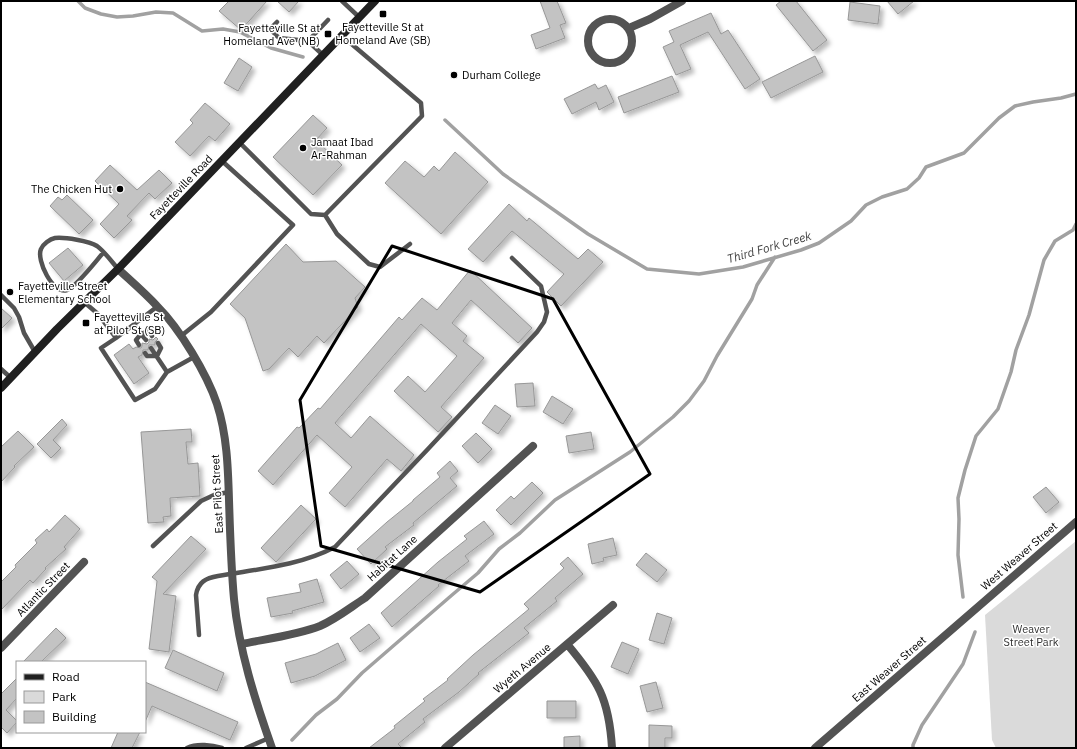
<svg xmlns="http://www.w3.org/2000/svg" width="1077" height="749" viewBox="0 0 1077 749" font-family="'IBM Plex Sans',sans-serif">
	<defs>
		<filter id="shadow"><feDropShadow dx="3.5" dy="3.5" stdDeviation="2" flood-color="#0004"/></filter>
	</defs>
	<rect width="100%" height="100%" fill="#fff"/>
	<path fill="#dadada" d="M1076,541V748H996L992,740L985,615Z"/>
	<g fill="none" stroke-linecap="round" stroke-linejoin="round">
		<path stroke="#a1a1a1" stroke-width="3.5" d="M78,1L85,8L101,14L117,17L133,16L156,12L173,13L202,31L223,29L240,32L271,48L303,57
			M445,120L503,174L588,234L647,269L699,274L743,267L801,250L819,243L851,221L866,205L882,197L907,189L919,178L926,167L964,153L999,118L1015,106L1033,102L1061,98L1076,94
			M963,597L958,555L959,519L958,498L965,470L976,436L998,409L1011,372L1016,350L1029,315L1044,260L1055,241L1073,230L1076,224
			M292,740L316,715L337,699L362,673L452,595L478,573L499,549L520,533L555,500L630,452L673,417L689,401L704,381L717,356L752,299L757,285L775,257
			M913,748V745L922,725L963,664L975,632"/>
	</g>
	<path fill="#c3c3c3" stroke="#979797" filter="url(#shadow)" d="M229,1H267L241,30L219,11Z
		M277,1H299L289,12Z
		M540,1H557L566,23L560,25L565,38L536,49L531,35L550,28Z
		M781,1H796L827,40L813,51L776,5Z
		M887,1H914L898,14Z
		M850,2L880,6L878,24L848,20Z
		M711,13L721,34L728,30L760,79L745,89L708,32L680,45L691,69L676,75L663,47L674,42L669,31Z
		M815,56L823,72L771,98L762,82Z
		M239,58L252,67L238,91L224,83Z
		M672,76L679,92L624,113L618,97Z
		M595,84L598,89L606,85L614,102L599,110L596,102L572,114L564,99Z
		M205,103L230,124L215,141L209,136L190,156L175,142L193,123L190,120Z
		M313,115L327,128L316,140L342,165L313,195L273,157Z
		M455,152L488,182L441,234L385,183L405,161L424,177L434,166L439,171Z
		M110,165L137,190L159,170L172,183L155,199L149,193L127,216L132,220L114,238L100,224L119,204L95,181Z
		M67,195L93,220L79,234L50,206L58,197L62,200Z
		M509,204L527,221L529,218L578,259L588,249L603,262L561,306L547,292L564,274L512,231L483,262L468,249Z
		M286,244L303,262L336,261L365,287L355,298L358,307L324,343L317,336L298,357L289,348L269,369L263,371L245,318L230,304Z
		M68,248L83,265L64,281L49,263Z
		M470,270L532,328L518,343L471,300L452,323L467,336L463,341L484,358L441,407L452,417L438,432L394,391L408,376L425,392L457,356L421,324L335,423L351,438L370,416L414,455L401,471L387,459L345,507L329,493L352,467L317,435L273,485L258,471L297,427L299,428L318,408L320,409L399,317L402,320L422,298L437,310Z
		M1,308L12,318L1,329Z
		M156,337L158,339L155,342V345H149L148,350H143L142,355L138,357L149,373L134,384L114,355L129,344L133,349L136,347L141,348L142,346V343L147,344L149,342V339L153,340Z
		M533,383L535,406L517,407L515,384Z
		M552,396L573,409L563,424L543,412Z
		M495,405L511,416L498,434L482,423Z
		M62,419L67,425L53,440L61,448L51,458L37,444Z
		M191,429L192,442H186L188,464L198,463L200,496L170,498L171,516L163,517L164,522L148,523L141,432Z
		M18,431L34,447L14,466L15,467L1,482V447Z
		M591,432L594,449L569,453L566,436Z
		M476,433L492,449L478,463L462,446Z
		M450,461L458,471L450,478L457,486L413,523L414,525L385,547L387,549L371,564L357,549L387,522L413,501V500L440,477L437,473Z
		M532,482L543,493L511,525L496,510L511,496L514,499Z
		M1046,487L1059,502L1046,513L1033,497Z
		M301,505L316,519L276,562L261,548Z
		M65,515L80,529L64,547L66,549L45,568L46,569L33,583L30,580L1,610V582L16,567L15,565L37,543L35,540L47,529L49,532Z
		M484,521L494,534L465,556L469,561L438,585L439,586L392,627L381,613L438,562L467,539L464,536Z
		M191,536L206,549L163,594L176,596L169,652L149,649L157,581L152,577Z
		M613,538L617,555L603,558L604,561L592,564L588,544Z
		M646,553L667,570L657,582L636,565Z
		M568,557L583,574L555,598L557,601L524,628L529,633L478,673L479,674L459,692L423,719L425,722L398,744L402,748H369L395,728L394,726L425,701L423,699L448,680L447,679L473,655L529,609L524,604L564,568L560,564Z
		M347,561L359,574L341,589L330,575Z
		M317,579L324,602L292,611L293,613L271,617L267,598L301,592L299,584Z
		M657,613L672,618L664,644L649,640Z
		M369,624L380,638L360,652L350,638Z
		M56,628L66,638L41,662H23Z
		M622,642L639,649L628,674L611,667Z
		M338,643L346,660L315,676L291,683L285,663L316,654Z
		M173,650L224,673L217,691L165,668Z
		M17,678V698L6,710L17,721V722L7,733L1,727V694Z
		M145,682L238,722L230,740L152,706L145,722Z
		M656,682L663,708L647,712L640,686Z
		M547,701H576V718H547Z
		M649,725L672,726V738H665V748H649Z
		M118,732H140L132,748H111Z
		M580,736V748H564V737Z"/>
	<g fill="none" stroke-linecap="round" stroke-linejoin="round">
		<path stroke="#535353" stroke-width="4.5" d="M342,1L359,17
			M277,22L270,29L279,38L308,41L323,55
			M308,41L328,20
			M239,142L311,214L325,215L422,116L421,103L341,35
			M325,215L337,234L369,264L380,267L410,244
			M103,253C96,261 76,287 67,290C53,295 36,260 41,249C43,244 50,239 55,238C65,237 89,241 97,246C105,252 112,262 118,269
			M1,295L14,308L19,317L24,333L35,352
			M84,302L98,314L116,338L101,348L135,400L155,389L167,372L194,357
			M134,325L141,334L136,340L139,345
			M181,336L211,312L293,225L222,161
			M116,338L158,306
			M146,340L141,334L148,331L152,336
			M151,348L167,372
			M145,353L147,356H157L161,348L158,343
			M1,369L11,378
			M153,546L201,501L214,495L229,492
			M199,635L196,595C198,582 206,578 218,576C257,569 299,566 335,547L428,449L537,332L544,322L547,312L541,286L512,258
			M187,748C197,743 212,745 222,748
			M246,748L269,738"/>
		<path stroke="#535353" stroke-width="8" d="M588 41a22 22 0 1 1 44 0a22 22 0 1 1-44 0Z
			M629,28L650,19L682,1
			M118,269C131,281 145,293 157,306C180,329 207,374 217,404C227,435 228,467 229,500C230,533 231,566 234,599C239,650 255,700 272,748
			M242,644C266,639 297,635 320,626C336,619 351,607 365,598L533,446
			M567,644C598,681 609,698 612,748
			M1,648L84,562
			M445,748L613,605
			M815,748L1076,522"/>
		<path stroke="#202020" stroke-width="8" d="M1,388L57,329L118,269L375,1"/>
	</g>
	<path fill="none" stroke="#000" stroke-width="3" stroke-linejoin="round" d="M392,246L553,299L650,474L480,592L321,546L300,400Z"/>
	<g fill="#000" stroke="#fff" stroke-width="1.5">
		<rect x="379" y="10" width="8" height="8" rx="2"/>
		<rect x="324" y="30" width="8" height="8" rx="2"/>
		<circle cx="454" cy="75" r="4"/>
		<circle cx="303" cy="148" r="4"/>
		<circle cx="120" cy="189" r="4"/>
		<circle cx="10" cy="292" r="4"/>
		<rect x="82" y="319" width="8" height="8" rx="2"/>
	</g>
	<g text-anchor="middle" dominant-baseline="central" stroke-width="3" stroke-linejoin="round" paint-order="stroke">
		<g font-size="11" fill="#000" stroke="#fff" text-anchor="start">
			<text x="383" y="27" text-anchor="middle">Fayetteville St at<tspan x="383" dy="13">Homeland Ave (SB)</tspan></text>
			<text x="320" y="28" text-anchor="end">Fayetteville St at<tspan x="320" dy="13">Homeland Ave (NB)</tspan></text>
			<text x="462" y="75">Durham College</text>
			<text x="311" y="142">Jamaat Ibad<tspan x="311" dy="13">Ar-Rahman</tspan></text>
			<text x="112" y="189" text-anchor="end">The Chicken Hut</text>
			<text x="18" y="286">Fayetteville Street<tspan x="18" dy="13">Elementary School</tspan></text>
			<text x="94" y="317">Fayetteville St<tspan x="94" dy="13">at Pilot St (SB)</tspan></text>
		</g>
		<g font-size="11" fill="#000" stroke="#fff">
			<text transform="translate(181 187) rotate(-46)">Fayetteville Road</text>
			<text transform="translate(217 494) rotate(-93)">East Pilot Street</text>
			<text transform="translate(1019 556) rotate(-41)">West Weaver Street</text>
			<text transform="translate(392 558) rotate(-42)">Habitat Lane</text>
			<text transform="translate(43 589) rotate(-46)">Atlantic Street</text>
			<text transform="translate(522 668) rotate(-40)">Wyeth Avenue</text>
			<text transform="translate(889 669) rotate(-41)">East Weaver Street</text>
		</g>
		<g font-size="11" fill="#313131" stroke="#fff">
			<text x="1031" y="629">Weaver<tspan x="1031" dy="13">Street Park</tspan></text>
		</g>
		<g font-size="12" font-style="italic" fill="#424242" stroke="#fff">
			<text transform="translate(769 247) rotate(-16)">Third Fork Creek</text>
		</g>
	</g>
	<rect width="1077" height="749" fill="none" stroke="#000000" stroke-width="4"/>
	<rect x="16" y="661" width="130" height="72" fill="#ffffff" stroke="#999999"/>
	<rect x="24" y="674" width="20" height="6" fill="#202020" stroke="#999999"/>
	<text x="52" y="681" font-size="12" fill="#000000">Road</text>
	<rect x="24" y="691" width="20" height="12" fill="#dadada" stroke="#999999"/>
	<text x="52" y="701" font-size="12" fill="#000000">Park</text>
	<rect x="24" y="711" width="20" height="12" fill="#c3c3c3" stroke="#999999"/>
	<text x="52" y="721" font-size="12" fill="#000000">Building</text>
</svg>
